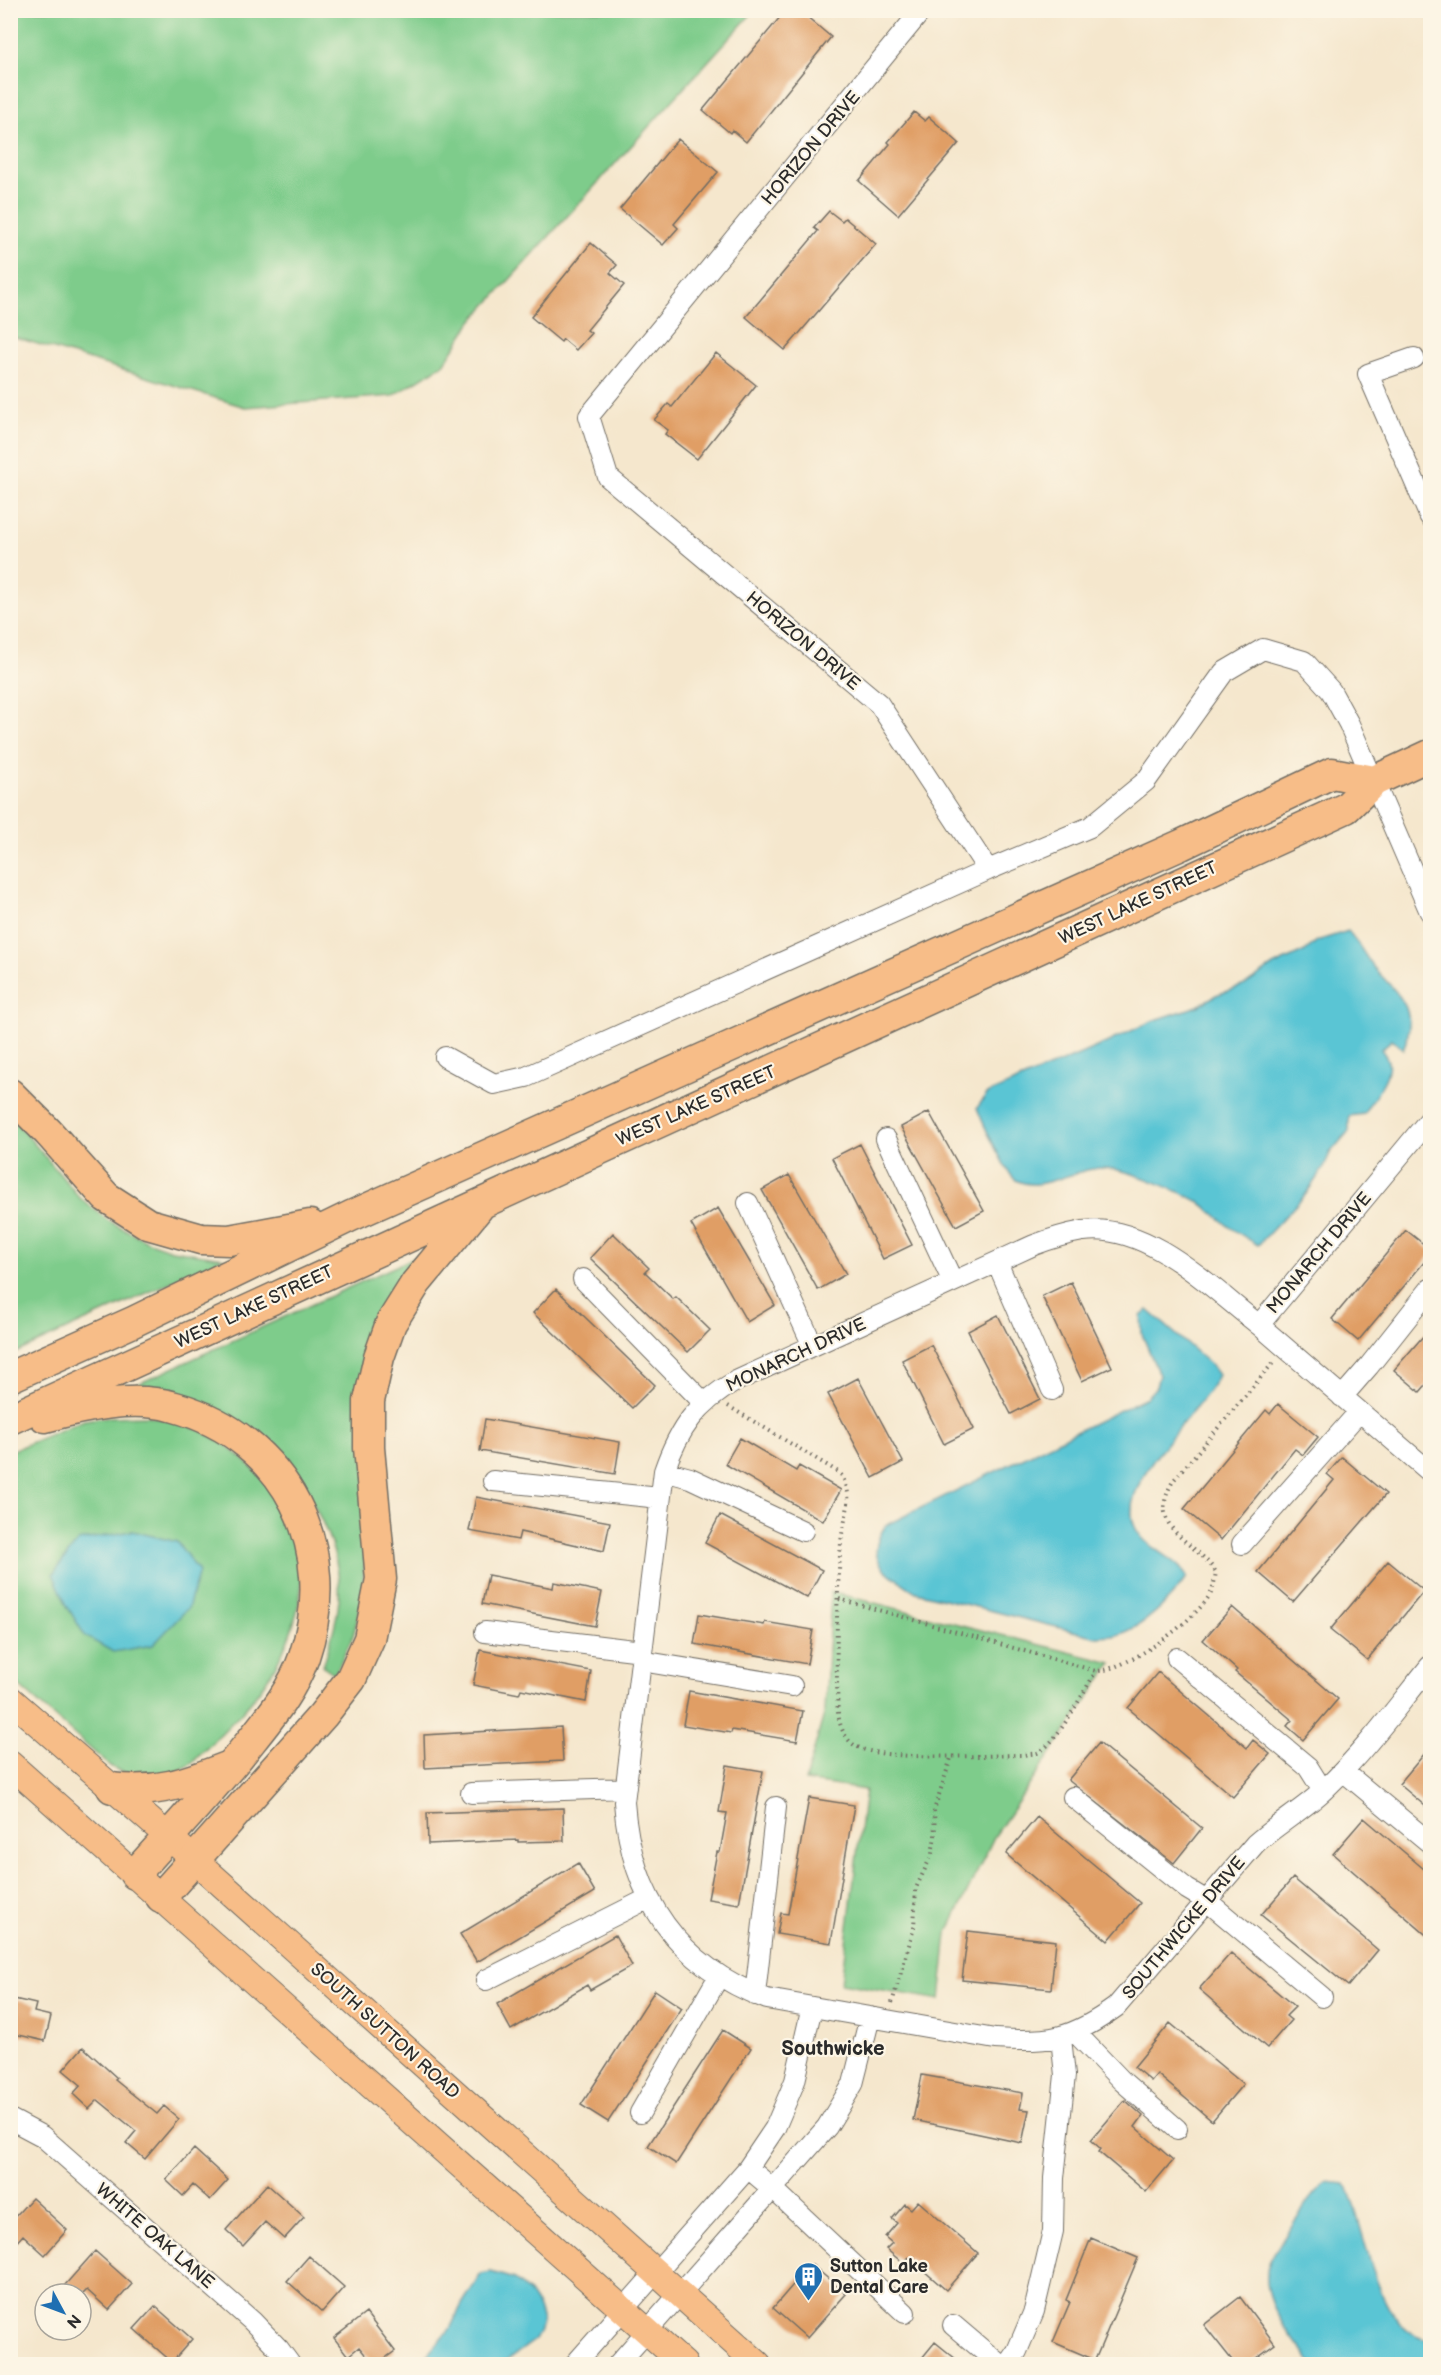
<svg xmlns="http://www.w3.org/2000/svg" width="1441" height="2375" viewBox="0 0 1441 2375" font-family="'Balsamiq Sans',sans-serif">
	<rect width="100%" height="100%" fill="#fcf5e5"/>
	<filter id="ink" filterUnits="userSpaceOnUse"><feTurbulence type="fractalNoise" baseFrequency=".0167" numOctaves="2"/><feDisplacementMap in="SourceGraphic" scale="12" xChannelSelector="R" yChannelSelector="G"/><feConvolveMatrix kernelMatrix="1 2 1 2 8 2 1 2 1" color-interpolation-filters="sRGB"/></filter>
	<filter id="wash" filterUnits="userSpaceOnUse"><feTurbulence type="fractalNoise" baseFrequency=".008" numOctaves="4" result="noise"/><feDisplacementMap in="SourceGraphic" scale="24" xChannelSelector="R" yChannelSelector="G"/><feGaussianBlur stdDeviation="1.35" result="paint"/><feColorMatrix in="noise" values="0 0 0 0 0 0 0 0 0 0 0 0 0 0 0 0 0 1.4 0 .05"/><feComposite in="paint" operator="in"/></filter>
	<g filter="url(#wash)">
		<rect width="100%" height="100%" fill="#f5e7cd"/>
		<path fill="#7ecc8b" stroke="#547c5b" stroke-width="1.5" d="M10,11L11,10L754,11L472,321L444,364L393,396L245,407L11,336Z
			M10,1115L80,1198L109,1221L149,1242L172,1250L224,1258L11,1355Z
			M420,1255L387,1304L361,1605L353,1636L335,1674L323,1666C329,1647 335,1628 338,1608C346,1556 316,1503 287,1464L127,1389Z
			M149,1416C167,1420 187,1423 202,1431C251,1456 287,1499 298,1553C299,1560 302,1568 302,1575C302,1608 287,1648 270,1675C250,1708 218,1736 191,1764C166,1781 135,1781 110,1766L11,1679V1451L84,1420L106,1417Z
			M831,1592L1112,1663L994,1837L947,1934L940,2000L841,1983L865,1790L805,1781L825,1711Z"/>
		<path fill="#5ac5d4" stroke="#427880" stroke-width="1.5" d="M1348,931C1359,943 1365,957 1375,969C1399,995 1420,1011 1403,1049L1392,1040L1381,1049C1383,1052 1387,1057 1388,1062C1392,1077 1371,1100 1364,1114L1349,1116V1131L1330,1153L1324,1167L1306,1194L1258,1245C1249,1240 1240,1234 1231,1228C1220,1220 1210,1209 1199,1202C1182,1192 1133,1172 1113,1169C1080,1162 1044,1195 1016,1180C1006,1174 982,1121 977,1108L987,1094L1106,1043L1152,1021L1198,1006L1216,995L1245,985L1273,966L1305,951L1317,941Z
			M1148,1310L1210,1364L1218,1375C1199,1415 1114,1482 1135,1527C1147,1552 1175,1555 1187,1577C1171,1599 1144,1628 1117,1635C1111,1637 1104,1636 1097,1637L916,1592C888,1573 861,1561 886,1525L1147,1397L1156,1387L1159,1375L1142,1334L1141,1316Z
			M132,1531L177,1542L199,1572L188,1608L153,1645L113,1652L85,1636L67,1606L53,1574L78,1541Z
			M1326,2182L1346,2184C1365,2223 1376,2336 1430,2340V2364H1313C1293,2339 1260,2302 1268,2266C1271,2256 1279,2246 1284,2238C1296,2218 1309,2199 1326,2182Z
			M491,2272L514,2279L528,2291L539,2308L542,2318L540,2331L535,2340L502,2364H419L450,2329L462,2304L481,2274Z"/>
		<g id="blocks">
			<path fill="#e09e65" d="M786,10H799L831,37L746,142L732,130L730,133L703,110Z
				M914,112L925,121L929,117L959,143L898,215L859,181L890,144L888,142Z
				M678,139L718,172L674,224L678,228L663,245L620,209Z
				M829,211L842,221L845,218L876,244L785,350L746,317L818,231L814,228Z
				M591,243L617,265L610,273L624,285L587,330L591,333L576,350L563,339L561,342L531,317Z
				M716,353L756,385L697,459L665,434L668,430L654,420L668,404L672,407Z
				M929,1112L984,1211L956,1226L901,1127Z
				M860,1144L912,1245L883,1259L832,1158Z
				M789,1175L846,1274L818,1290L762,1190Z
				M718,1208L775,1305L747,1322L691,1224Z
				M1406,1230L1431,1250V1254L1358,1341L1332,1319Z
				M613,1233L649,1268L645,1272L673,1299L676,1297L710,1330L688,1352L590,1258Z
				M1071,1282L1112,1367L1082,1381L1042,1296Z
				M556,1289L655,1385L632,1408L533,1313Z
				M998,1315L1040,1399L1011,1414L968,1331Z
				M1431,1327V1379L1420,1392L1394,1370Z
				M931,1345L974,1429L944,1444L902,1360Z
				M858,1378L903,1462L873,1478L828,1394Z
				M1278,1404L1318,1437L1303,1455L1295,1449L1221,1540L1184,1509L1266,1410L1270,1414Z
				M485,1419L620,1442L615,1474L480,1451Z
				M740,1438L796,1471L799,1466L841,1490L823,1521L725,1464Z
				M1342,1457L1386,1494L1293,1602L1258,1572L1334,1480L1327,1474Z
				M476,1497L610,1522L604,1551L520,1532L518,1540L469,1531Z
				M720,1515L822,1570L807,1598L705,1543Z
				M1388,1561L1424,1591L1367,1660L1330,1630Z
				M488,1575L553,1588L554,1582L602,1592L595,1626L482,1604Z
				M1232,1607L1338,1699L1303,1740L1287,1726L1292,1720L1235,1672L1237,1670L1203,1640Z
				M699,1614L764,1625L765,1622L813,1630L807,1664L694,1644Z
				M480,1650L591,1671L586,1702L521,1689L519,1694L473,1685Z
				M1158,1672L1247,1748L1253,1740L1270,1754L1233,1797L1128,1708Z
				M689,1691L803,1711L797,1741L732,1730L731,1733L683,1725Z
				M561,1727L563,1761L425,1768L424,1735Z
				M1099,1743L1202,1828L1174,1863L1068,1780Z
				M1431,1746V1811L1399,1784Z
				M727,1765L763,1771L739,1904L708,1899L717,1852H720L727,1813L719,1812Z
				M809,1798L854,1805L831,1943L777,1934L781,1913L788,1914Z
				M563,1808L564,1841L518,1842V1840L428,1844L427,1813Z
				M1037,1817L1140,1903L1108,1941L1006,1854Z
				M1364,1818L1431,1875V1939L1333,1854Z
				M578,1863L595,1892L477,1962L460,1934Z
				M1293,1878L1378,1950L1348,1986L1261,1915Z
				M968,1931L1056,1941L1051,1989L962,1980Z
				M615,1935L632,1966L590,1990L587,1985L511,2030L497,2004Z
				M1231,1953L1295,2007L1286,2016L1291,2020L1267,2048L1199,1989Z
				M655,1990L682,2008L608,2122L581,2105Z
				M10,1998L36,2004L34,2012L51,2016L45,2041L10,2033Z
				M1170,2023L1243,2084L1212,2121L1157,2074L1151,2081L1134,2067Z
				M723,2030L751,2048L676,2164L648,2146Z
				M83,2047L117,2078L115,2080L157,2114L164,2106L179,2119L145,2159L126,2143L136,2131L98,2100L89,2109L73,2094L81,2085L63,2070Z
				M922,2075L1023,2093L1020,2109L1029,2110L1022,2143L913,2120Z
				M1125,2100L1143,2116L1135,2127L1173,2160L1146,2192L1099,2152L1101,2149L1091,2140Z
				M194,2149L228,2180L210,2200L193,2185L183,2196L166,2180Z
				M267,2184L304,2217L284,2239L265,2222L243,2246L226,2230Z
				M32,2198L67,2230L45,2255L23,2235L10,2249V2222Z
				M918,2201L978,2253L946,2290L908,2257L903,2263L886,2249L892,2243L885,2237L897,2223L892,2219L905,2204L911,2209Z
				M1091,2238L1138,2258L1095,2360L1053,2342L1070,2302L1066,2300Z
				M95,2251L132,2284L109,2310L87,2290L83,2294H57Z
				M309,2256L344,2287L322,2312L287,2281Z
				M811,2264L846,2294L807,2338L773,2308Z
				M1240,2297L1275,2344L1248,2364H1235L1204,2325Z
				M155,2306L192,2339L172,2362L134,2329Z
				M366,2313L395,2351L377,2364H373L359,2347L348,2356L334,2338Z
				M935,2342L962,2364H917Z"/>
		</g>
	</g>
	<g filter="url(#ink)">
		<use href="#blocks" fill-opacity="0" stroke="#726d64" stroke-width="1.5"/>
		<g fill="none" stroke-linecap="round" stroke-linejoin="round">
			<defs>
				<path id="minor" d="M922,10L589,416L608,477L879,704L988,870L1090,827L1146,781L1224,672L1263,649L1304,661L1331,691L1349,724L1430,912
					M1414,358L1368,374L1430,517
					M445,1057L494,1084L526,1077L988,870
					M1430,1119L1259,1325C1211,1288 1148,1222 1083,1231C1066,1234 1050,1239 1034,1245L736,1381C697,1403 679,1428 664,1471L624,1802C631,1897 677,1965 767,1999L995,2039C1049,2043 1072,2039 1116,2007L1255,1844C1277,1824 1303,1810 1325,1789C1364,1752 1396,1708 1430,1666
					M886,1139L953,1282
					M748,1203L813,1346
					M997,1262L1052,1390
					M583,1279L704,1403
					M1259,1325L1430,1472
					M1342,1397L1369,1366L1430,1289
					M664,1471L690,1478L803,1531
					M493,1481L660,1498
					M1242,1544L1359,1412
					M485,1632L642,1651
					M1177,1658L1308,1767L1323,1791
					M641,1661L792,1686
					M1343,1771L1430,1843
					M471,1793L626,1788
					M1073,1797L1187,1889L1207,1901L1322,1997
					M486,1980L649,1898
					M755,1995L776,1807
					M1075,2032L1122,2081L1177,2129
					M640,2113L719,1976
					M10,2119L42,2136L252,2321L279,2349L290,2364
					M748,2168L773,2189L905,2313
					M953,2325L999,2364
					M575,2364L748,2168L775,2128L795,2081L812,2007
					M618,2364L827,2127L853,2084L870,2017
					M1008,2364L1017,2351L1034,2311L1053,2231L1054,2178L1065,2075L1061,2038"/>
				<path id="major" d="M10,1699L169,1837L758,2364
					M10,1764L684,2364"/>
				<path id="highway" d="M10,1094L48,1132L106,1197L148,1224L201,1239L229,1240L310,1225
					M10,1377L133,1322L351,1216L1181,845L1332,773L1374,781
					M45,1417C85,1406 134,1395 175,1407C286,1438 341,1548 304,1657C293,1689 272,1715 251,1741C215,1787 174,1830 135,1874
					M10,1419L1346,808L1374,781L1430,755
					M112,1788C156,1794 186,1783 227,1767
					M161,1897L323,1715L351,1679L369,1639L381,1579L369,1448V1401L379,1357L391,1323L416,1283L478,1208"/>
			</defs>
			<use href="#minor" stroke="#726d64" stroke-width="22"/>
			<use href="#major" stroke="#726d64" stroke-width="28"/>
			<use href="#highway" stroke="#726d64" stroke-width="33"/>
			<path stroke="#726d64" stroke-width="4" stroke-dasharray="1.5 4.5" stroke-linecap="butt" d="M728,1406L840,1473C857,1499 843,1515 841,1543C837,1589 836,1637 837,1684C838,1699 836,1715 842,1729C845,1736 849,1742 856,1746C882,1762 988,1755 1023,1755C1028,1754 1033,1754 1037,1753C1056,1746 1085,1689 1096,1671
				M839,1599L1096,1671C1126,1671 1199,1619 1212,1591C1214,1585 1215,1578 1216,1572C1193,1538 1145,1530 1173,1481L1273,1363
				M892,2003L914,1928L916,1888L932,1854L935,1836L934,1810L952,1755"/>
			<use href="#minor" stroke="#fff" stroke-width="20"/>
			<use href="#major" stroke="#f7bd88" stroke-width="26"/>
			<use href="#highway" stroke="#f7bd88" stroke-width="30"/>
		</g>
	</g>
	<defs>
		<symbol id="building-pin" viewBox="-11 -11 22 30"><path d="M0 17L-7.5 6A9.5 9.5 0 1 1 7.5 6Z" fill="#1f6fb2" stroke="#fcf5e5"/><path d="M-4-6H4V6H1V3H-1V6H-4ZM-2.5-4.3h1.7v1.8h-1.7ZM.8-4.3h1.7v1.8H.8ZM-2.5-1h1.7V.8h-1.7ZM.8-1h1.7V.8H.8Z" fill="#fff"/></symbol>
	</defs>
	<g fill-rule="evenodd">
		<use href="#building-pin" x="792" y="2260" width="33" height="45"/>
	</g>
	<g text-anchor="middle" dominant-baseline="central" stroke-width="4.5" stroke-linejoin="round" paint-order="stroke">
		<g font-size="18" fill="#2b2b2b" stroke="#fcf5e5">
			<text transform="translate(811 148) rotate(-50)">HORIZON DRIVE</text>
			<text transform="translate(803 641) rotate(40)">HORIZON DRIVE</text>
			<text transform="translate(1138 903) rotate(-25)">WEST LAKE STREET</text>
			<text transform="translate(696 1106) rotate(-24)">WEST LAKE STREET</text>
			<text transform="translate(1319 1253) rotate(-50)">MONARCH DRIVE</text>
			<text transform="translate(254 1307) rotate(-25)">WEST LAKE STREET</text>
			<text transform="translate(796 1355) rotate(-25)">MONARCH DRIVE</text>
			<text transform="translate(1184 1928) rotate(-50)">SOUTHWICKE DRIVE</text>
			<text transform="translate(385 2031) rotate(42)">SOUTH SUTTON ROAD</text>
			<text transform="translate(155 2236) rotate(41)">WHITE OAK LANE</text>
		</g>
		<g font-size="18" font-weight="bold" fill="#2b2b2b" stroke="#fcf5e5" text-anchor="start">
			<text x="830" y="2266">Sutton Lake<tspan x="830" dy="21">Dental Care</tspan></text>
		</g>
		<g font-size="20" font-weight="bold" fill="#2b2b2b" stroke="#fcf5e5">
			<text x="833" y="2049">Southwicke</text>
		</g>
	</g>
	<rect width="1441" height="2375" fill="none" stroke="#fcf5e5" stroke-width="36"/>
	<g transform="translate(63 2312) rotate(131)"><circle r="28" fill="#fcf5e5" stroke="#a8a49b" stroke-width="1.5"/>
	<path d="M0-4.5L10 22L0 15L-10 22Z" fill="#1f6fb2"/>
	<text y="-9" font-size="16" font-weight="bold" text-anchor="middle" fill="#2b2b2b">N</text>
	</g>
</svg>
